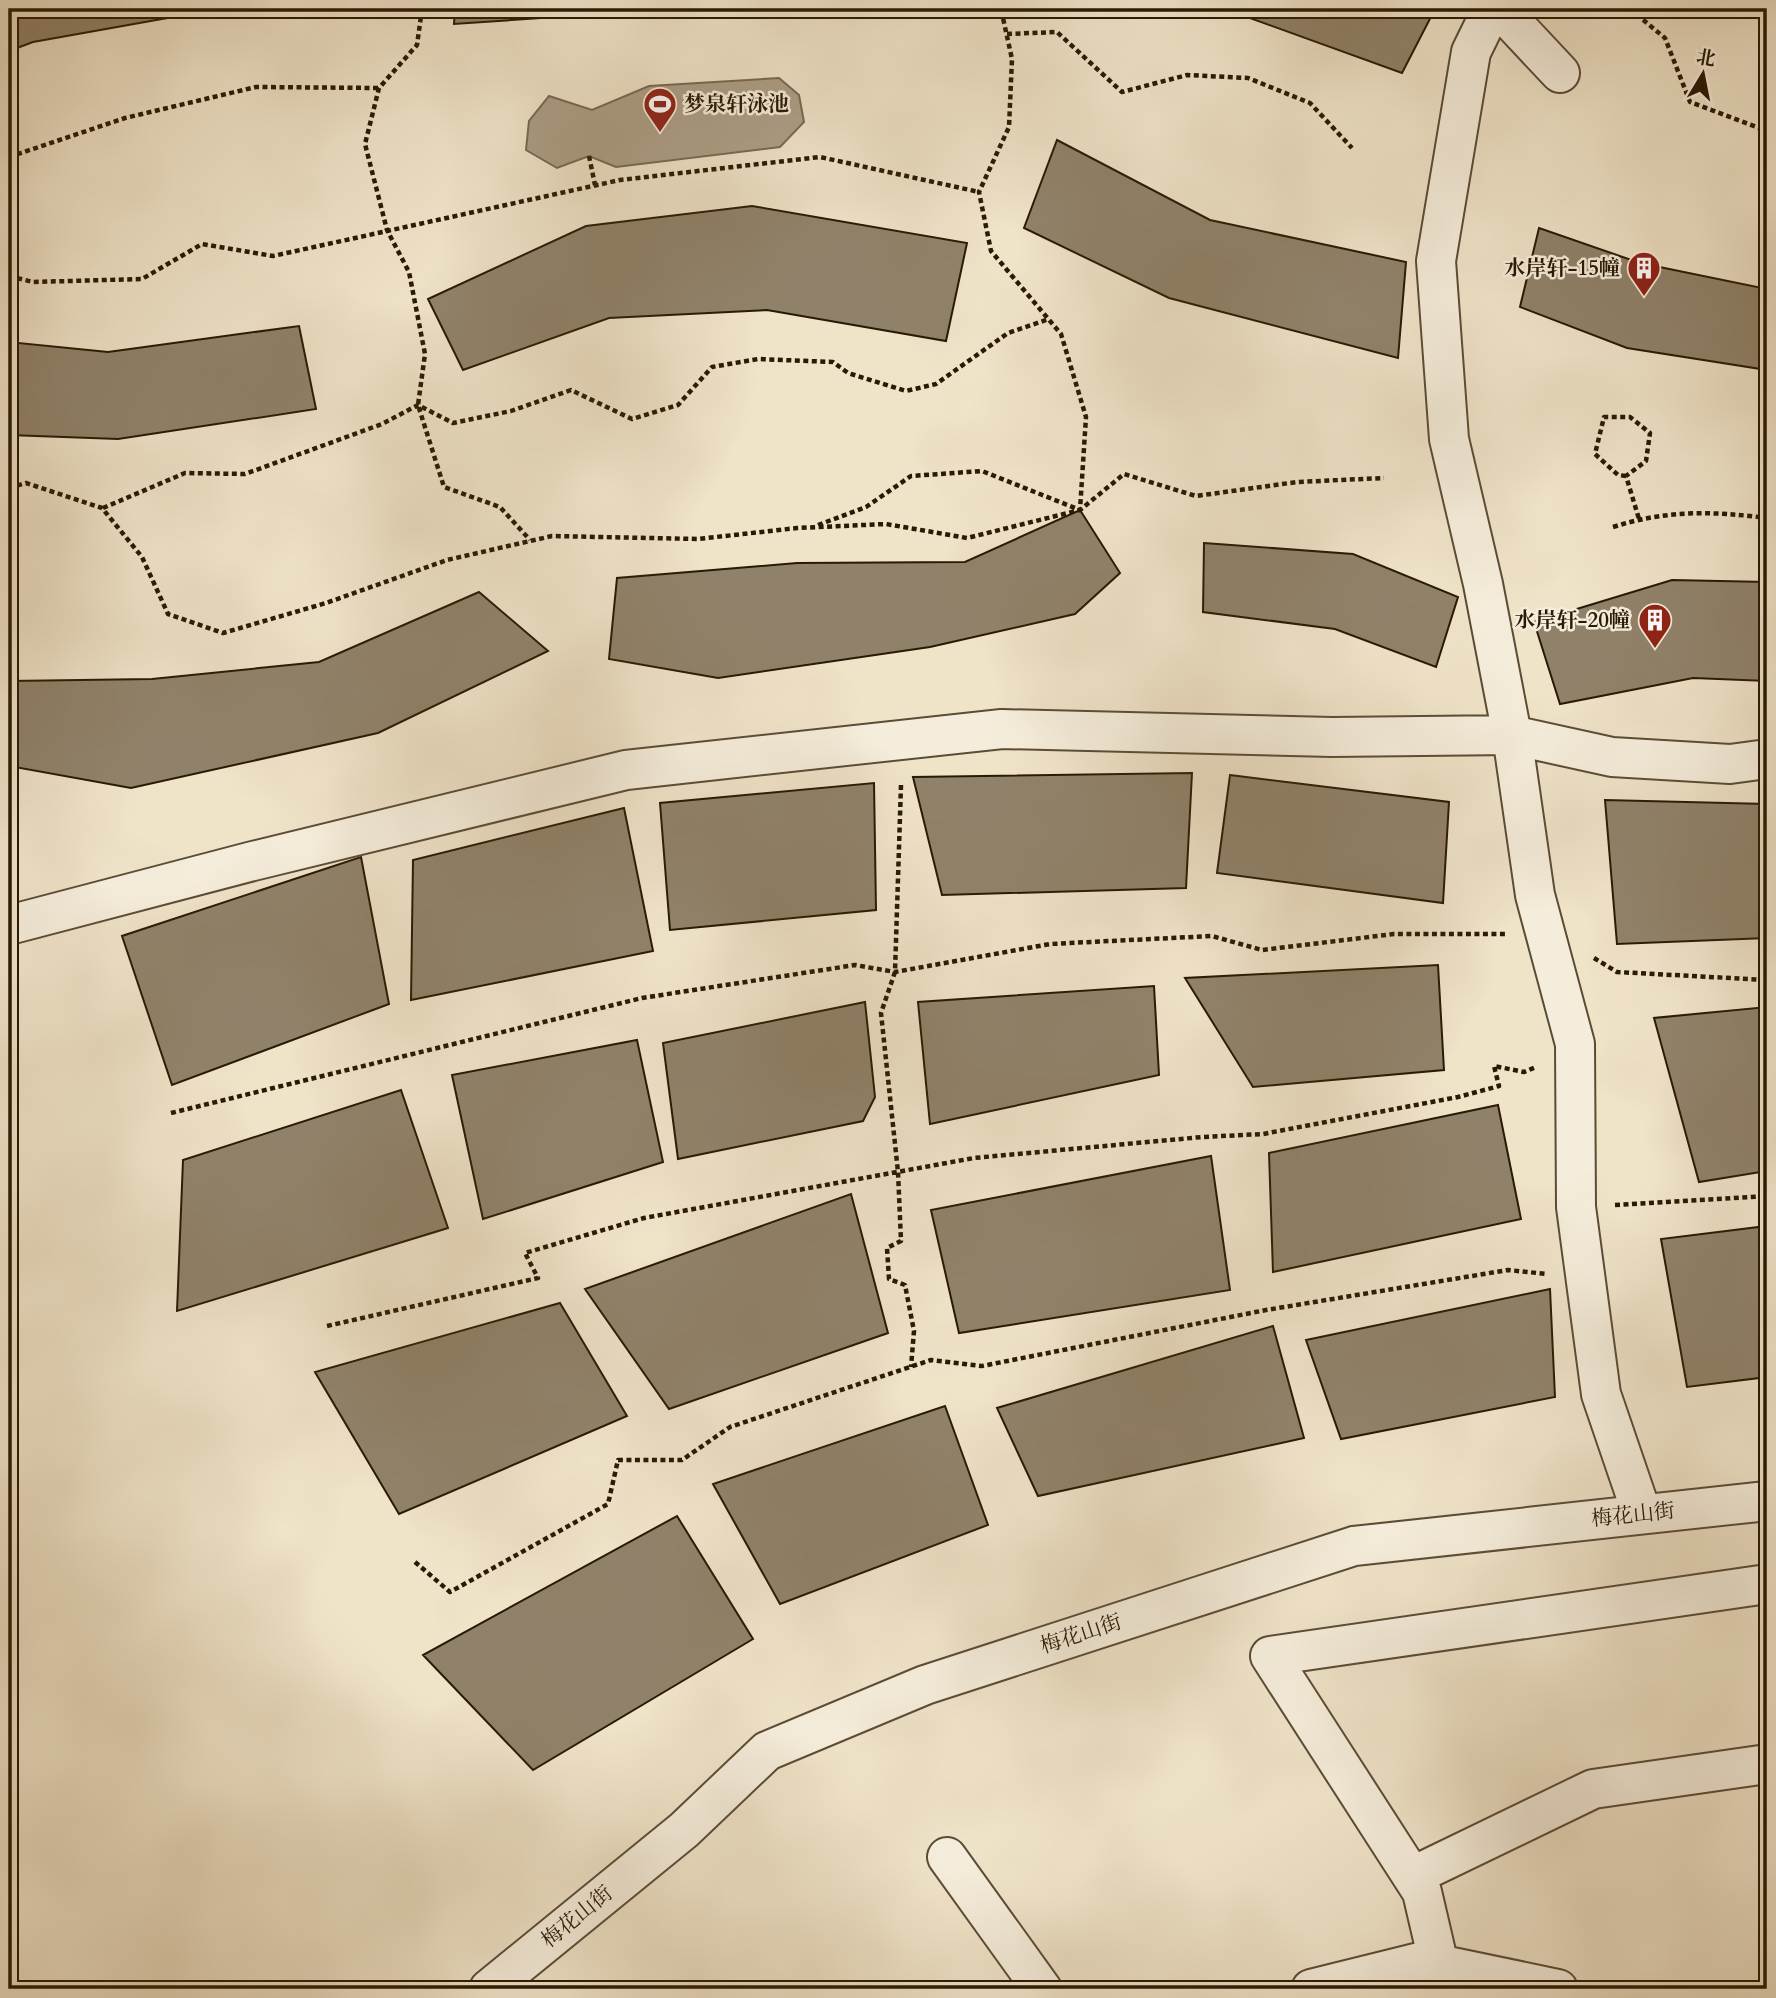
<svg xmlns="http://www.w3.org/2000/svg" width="1776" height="1998" viewBox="0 0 1776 1998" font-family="Cardo,'Noto Serif SC',serif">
	<rect width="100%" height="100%" fill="#efe3c8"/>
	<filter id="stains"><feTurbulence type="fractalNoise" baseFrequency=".00286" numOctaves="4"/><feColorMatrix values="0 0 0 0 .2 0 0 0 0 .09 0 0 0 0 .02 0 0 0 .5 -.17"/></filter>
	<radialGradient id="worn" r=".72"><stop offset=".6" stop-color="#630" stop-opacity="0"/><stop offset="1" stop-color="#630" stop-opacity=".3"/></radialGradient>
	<path fill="#ac9e86" stroke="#786952" stroke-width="2" d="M779,78L799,95L804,122L780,147L616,167L589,156L557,168L526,150L529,121L549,96L592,110L649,86Z"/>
	<path fill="#90826a" stroke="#2a1905" stroke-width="2" d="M9,9H218L33,42L9,51Z
		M455,9H671L454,24Z
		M1225,9H1435L1402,73Z
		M1057,140L1210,220L1406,262L1398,358L1169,298L1024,228Z
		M752,206L967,243L946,341L767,310L609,318L463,370L428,299L586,226Z
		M1539,228L1640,263L1767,289V370L1627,348L1520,307Z
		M299,326L316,409L118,439L9,435V342L108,352Z
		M1080,510L1120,573L1075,614L930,647L718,678L609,659L617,578L797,563L965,562Z
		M1204,543L1353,554L1458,597L1436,667L1335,629L1203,612Z
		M1672,580L1767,582V681L1693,678L1560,704L1534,622Z
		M479,592L548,651L378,733L131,788L9,766V681L152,679L319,662Z
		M1192,773L1186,888L942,895L913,777Z
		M1230,775L1449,802L1443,903L1217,873Z
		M874,783L876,910L670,930L660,803Z
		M1605,800L1767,804V938L1617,944Z
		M624,808L653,951L411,1000L413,860Z
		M361,857L389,1004L172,1085L122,936Z
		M1438,965L1444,1070L1253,1087L1185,978Z
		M1154,986L1159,1075L930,1124L918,1002Z
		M865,1002L875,1097L863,1121L678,1159L663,1043Z
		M1767,1007V1171L1699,1182L1654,1018Z
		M637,1040L663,1162L483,1219L452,1075Z
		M401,1090L448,1228L177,1311L183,1160Z
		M1498,1105L1521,1219L1273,1272L1269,1153Z
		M1211,1156L1230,1290L959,1333L931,1210Z
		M851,1194L888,1333L669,1409L585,1289Z
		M1767,1226V1377L1687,1387L1661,1239Z
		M1550,1289L1555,1397L1341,1439L1306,1340Z
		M560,1303L627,1416L399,1514L315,1372Z
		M1273,1326L1304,1438L1038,1496L997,1408Z
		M945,1406L988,1525L780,1604L713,1484Z
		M677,1516L753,1639L533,1770L423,1655Z"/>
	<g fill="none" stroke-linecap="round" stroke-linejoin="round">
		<defs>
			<path id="minor" d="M1492,9L1471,52L1436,261L1449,439L1483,584L1512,735L1535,895L1575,1044L1576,1207L1601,1394L1642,1514
				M1500,9L1560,73
				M9,925L253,861L626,770L1002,729L1332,737L1512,735L1612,757L1730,764L1767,759
				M947,1857L1042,1989
				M1413,1876L1593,1789L1767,1764
				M1439,1965L1422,1892L1270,1656L1767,1584
				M489,1989L684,1830L767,1751L925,1685L1354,1546L1767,1501
				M1311,1989L1424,1961L1558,1989"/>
		</defs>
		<use href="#minor" stroke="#5b4c36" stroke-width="42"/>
		<path stroke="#2a1905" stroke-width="4.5" stroke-dasharray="5 3.5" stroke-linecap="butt" d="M422,9L417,45L379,88L365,144L387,230L409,272L425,354L418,405L444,487L500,507L530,540
			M1630,9L1665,38L1690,102L1767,131
			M1007,34L1057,32L1122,92L1187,75L1248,78L1310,103L1352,148
			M589,156L595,185
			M9,157L125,118L256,87L379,88
			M9,276L33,282L142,279L202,244L273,256L620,180L820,157L979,192
			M1626,476L1618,475L1595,454L1604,417H1630L1650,433L1646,461L1626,476L1639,519
			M9,488L26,483L102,508L142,557L168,614L223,633L326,603L447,560L552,536L698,539L797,528L886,524L967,538L1080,510L1086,417L1061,334L991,251L979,192L1009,127L1012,59L1001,9
			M103,508L185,473L245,474L382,424L418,405L453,423L511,411L571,390L632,419L678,405L712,367L758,359L833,362L848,373L906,391L936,384L1008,333L1049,319
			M818,525L866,507L911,476L982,471L1080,510L1124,474L1196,496L1297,482L1384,478
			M1613,527C1666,510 1712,511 1767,518
			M901,785L895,972L881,1013L898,1172L901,1241L887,1248L889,1279L905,1285L914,1331L911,1367
			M1594,958L1617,972L1767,980
			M171,1113L642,998L855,965L895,972L1050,944L1212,936L1262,950L1394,934H1506
			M1615,1205L1767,1196
			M327,1326L538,1278L525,1253L644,1218L974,1158L1202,1137L1263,1134L1458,1097L1499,1086L1494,1066L1524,1072L1536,1067
			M415,1562L450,1592L608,1504L618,1460H682L730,1427L931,1360L982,1366L1266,1310L1508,1270L1547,1274"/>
		<use href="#minor" stroke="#f5eddb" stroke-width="38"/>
	</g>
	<defs>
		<symbol id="stadium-pin" viewBox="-11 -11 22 30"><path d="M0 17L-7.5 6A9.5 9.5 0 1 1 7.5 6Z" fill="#8f2418" stroke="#f5eddb"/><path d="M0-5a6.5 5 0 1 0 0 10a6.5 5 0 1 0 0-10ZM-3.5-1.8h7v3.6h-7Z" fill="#fff"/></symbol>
		<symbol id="building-pin" viewBox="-11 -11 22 30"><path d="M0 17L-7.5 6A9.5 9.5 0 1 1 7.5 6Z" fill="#8f2418" stroke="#f5eddb"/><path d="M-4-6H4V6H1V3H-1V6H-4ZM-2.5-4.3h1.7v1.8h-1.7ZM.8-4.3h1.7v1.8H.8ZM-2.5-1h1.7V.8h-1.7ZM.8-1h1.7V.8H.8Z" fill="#fff"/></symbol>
	</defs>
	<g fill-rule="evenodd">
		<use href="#stadium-pin" x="641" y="85" width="38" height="52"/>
		<use href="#building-pin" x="1625" y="249" width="38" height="52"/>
		<use href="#building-pin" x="1636" y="601" width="38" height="52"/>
	</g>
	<g text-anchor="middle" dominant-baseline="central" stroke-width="5" stroke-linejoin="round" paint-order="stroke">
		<g font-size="21" font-weight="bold" fill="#2a1905" stroke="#f5eddb" text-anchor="end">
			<text x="684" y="104" text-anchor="start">梦泉轩泳池</text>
			<text x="1620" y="268">水岸轩-15幢</text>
			<text x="1630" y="620">水岸轩-20幢</text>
		</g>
		<g font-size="21" fill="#2a1905" stroke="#f5eddb">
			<text transform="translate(1633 1515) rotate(-6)">梅花山街</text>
			<text transform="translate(1081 1634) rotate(-18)">梅花山街</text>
			<text transform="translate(577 1917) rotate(-39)">梅花山街</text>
		</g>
	</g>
	<rect width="1776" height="1998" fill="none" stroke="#efe3c8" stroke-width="35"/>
	<rect x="10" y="10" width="1755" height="1977" fill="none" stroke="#2a1905" stroke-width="3.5"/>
	<rect x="18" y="18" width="1741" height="1963" fill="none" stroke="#2a1905" stroke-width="2"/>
	<g transform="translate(1703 74) rotate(10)" stroke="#f5eddb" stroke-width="5" paint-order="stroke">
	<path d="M0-5L12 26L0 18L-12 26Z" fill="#2a1905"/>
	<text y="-10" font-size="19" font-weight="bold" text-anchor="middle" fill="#2a1905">北</text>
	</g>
	<rect width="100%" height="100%" filter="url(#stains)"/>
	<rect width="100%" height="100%" fill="url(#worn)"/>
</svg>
